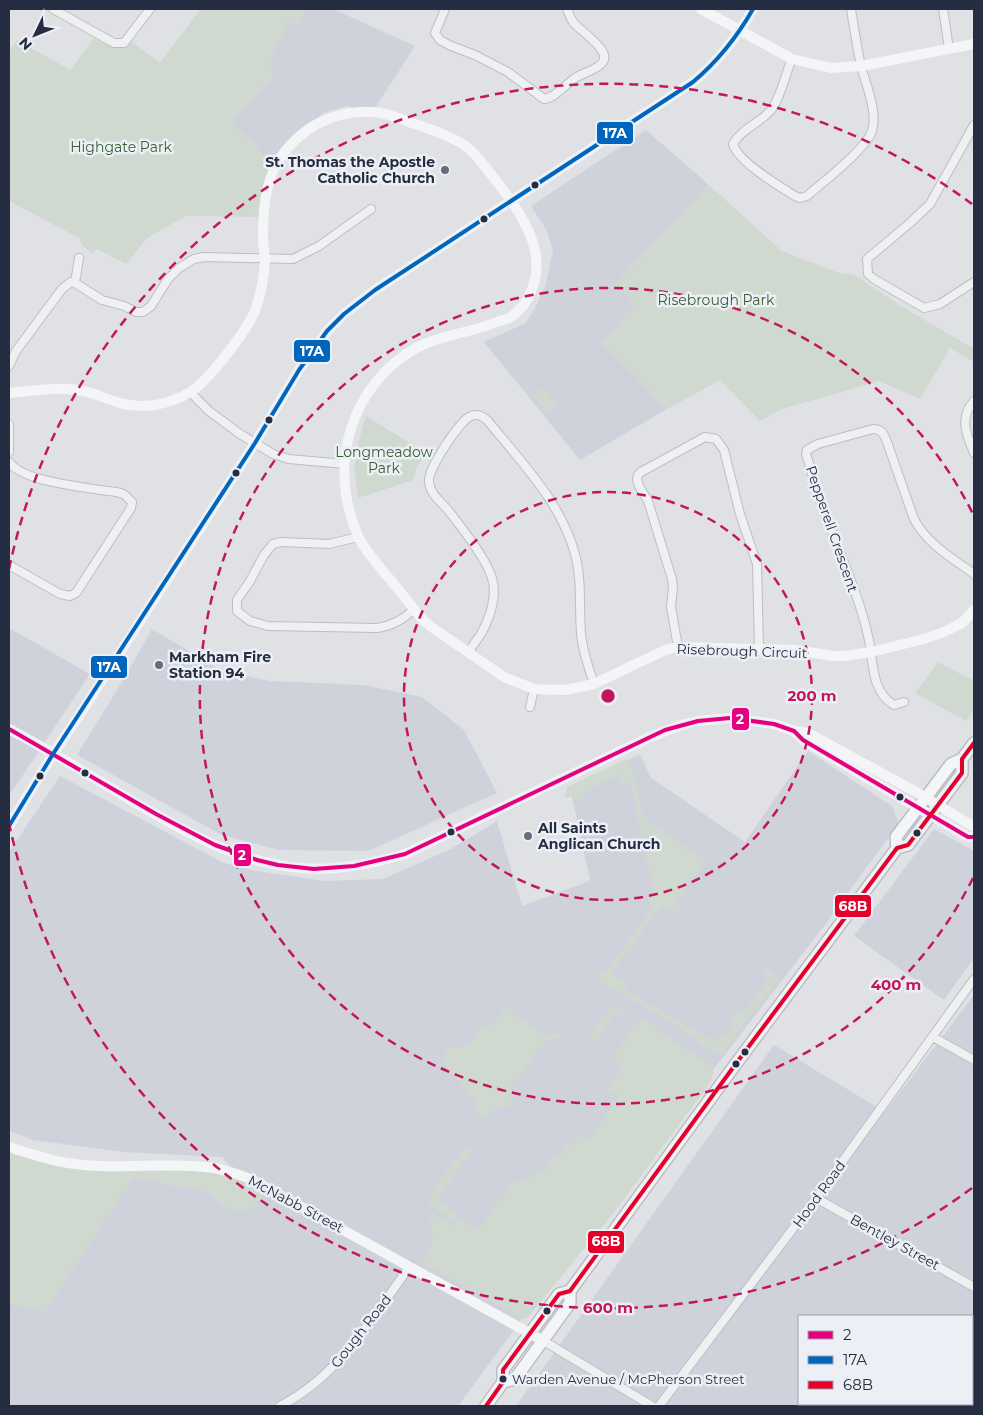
<svg xmlns="http://www.w3.org/2000/svg" width="983" height="1415" viewBox="0 0 983 1415" font-family="Montserrat,sans-serif">
	<rect width="100%" height="100%" fill="#e0e1e5"/>
	<path fill="#cfd2db" fill-rule="evenodd" d="M306,9H333L415,46L375,108H354L347,106L323,113L270,167L258,148L231,122L273,77L270,65L271,57L288,21L297,25Z
		M646,130L709,185L615,284L636,305L602,343L667,409L580,460L484,342L526,323L537,304L546,284L553,250L547,231L531,206Z
		M9,628L90,674L9,796Z
		M152,629L222,671L270,681L363,685L422,697L464,730L497,793L368,851L279,850L222,835L77,755L120,685Z
		M808,751L892,806L899,823L824,926L527,1312L458,1406H9V1303L45,1311L133,1177L208,1192L226,1207L244,1181L222,1157L124,1152L33,1140L9,1131V852L60,776L224,863L251,870L324,881L383,879L451,849L497,821L522,906L590,881L570,787L640,754L651,778L745,842Z
		M934,829L974,851V958L944,1000L854,936Z
		M974,995V1406H516L774,1045L885,1112ZM799,1316H972V1404H799Z"/>
	<path fill="#cfd9cf" d="M201,9H306L296,25L288,22L271,57L270,65L273,77L231,122L258,148L270,167L261,193L259,217L186,216L147,238L126,264L97,249L92,253L83,246L79,238L9,201V51L17,40L70,70L94,38C106,45 118,53 131,41L160,63Z
		M709,185L782,251L839,273L853,274L901,306L974,349V362L950,348L920,399L879,381L782,409L760,421L720,380L667,409L602,343L636,305L614,284Z
		M543,387L557,404L547,413L533,395Z
		M366,416L426,453L418,465L413,480L358,498L354,469L360,437Z
		M938,662L974,681V710L966,721L915,693Z
		M626,759L631,764L643,817L705,861L675,905L681,908L676,915L662,905L612,973L627,984L624,990L714,1041L719,1035L724,1037L733,1024L730,1021L738,1010L743,1013L768,979L763,974L767,968L779,978L721,1054C709,1054 698,1041 688,1034C659,1012 625,998 596,977L601,970L605,973L654,905L647,899L653,893L631,782L621,784L618,775L583,793L584,797L578,803L573,796L566,798L565,796L567,787Z
		M612,1005L624,1011V1013L620,1016L615,1013L593,1044L591,1041L590,1035Z
		M505,1007L546,1036L556,1033L561,1036L572,1023L573,1025L564,1037L552,1038L544,1043L509,1090L515,1095L507,1109C497,1102 490,1112 484,1120L479,1116L474,1099L444,1063L442,1058L448,1048L465,1046L471,1041L485,1024L491,1027Z
		M644,1019L709,1065C716,1071 713,1076 710,1083L615,1211L528,1317L524,1319L421,1262C437,1243 432,1233 429,1210L451,1225L463,1219L478,1230L513,1182H522L530,1175L544,1170L550,1159L561,1154L566,1146L573,1142L579,1134L588,1140L619,1097L608,1089L621,1071L619,1064L612,1058L638,1021Z
		M465,1146L472,1151L437,1199L459,1216L452,1220L428,1203L432,1192Z
		M9,1151L37,1161L205,1171L244,1181L262,1192L261,1198L255,1205L247,1210L236,1211L226,1207L208,1192L134,1177L45,1311L9,1303Z"/>
	<g fill="none" stroke-linecap="round" stroke-linejoin="round">
		<defs>
			<path id="street" d="M53,9L114,43H124L150,9
				M445,9L435,33L440,40L451,46L475,55L508,72L544,99C555,98 566,84 575,78C583,73 596,70 602,63C613,51 580,31 573,22C570,18 569,13 567,9
				M943,9L949,49
				M792,59C786,72 780,100 771,110C760,123 741,129 733,144C738,162 779,186 795,196L800,198L807,196C823,182 866,149 872,131C878,111 866,85 861,66C857,47 854,28 851,9
				M974,125L930,204L911,222L867,259L868,274L874,279L924,308L940,304L974,282
				M75,283L102,300L124,306L136,312H143L151,306L168,279L179,268L194,259L204,257L293,259L319,246L371,209
				M75,283L79,258
				M9,366L16,351L62,289L71,282L75,283
				M190,392L209,411L240,434L273,454L289,459L345,464
				M974,401C959,418 966,434 974,453
				M9,424V452
				M9,462C22,481 78,486 100,490C107,491 117,491 123,494C127,496 129,500 132,502L131,508L76,593L70,596L60,594L9,565
				M358,537L329,544L282,542L273,544L264,555L250,581L237,600V611L250,621L268,626L377,628C392,626 403,620 414,609
				M678,647L671,607L673,588L672,579L648,501L639,486L637,480L638,475L641,472L705,437L716,439L724,450L740,514L757,564L759,648
				M468,652C473,645 479,638 483,630C491,615 497,594 492,578C486,558 461,527 448,510C441,502 430,494 429,482C427,470 460,420 471,416C478,413 484,417 488,421C521,462 561,502 575,554C582,580 579,606 581,633C582,650 589,668 594,684
				M904,702L894,705C872,693 873,663 869,640C859,594 838,550 822,506C816,489 812,471 806,454L807,450L818,444L873,429C882,429 884,434 887,442L914,519C927,544 952,558 974,574
				M530,707L534,689
				M933,1037L974,1060
				M816,1198L974,1287
				M542,1340L652,1406
				M280,1406C339,1376 372,1318 410,1266
				M659,1406L816,1198L974,979"/>
			<path id="primary" d="M897,848L896,837L951,764L962,759L974,743
				M503,1382L515,1379L570,1303V1291
				M486,1406L503,1382V1370L559,1294L570,1291L732,1069L897,848L908,845L962,773V759"/>
		</defs>
		<use href="#street" stroke="#bdbec3" stroke-width="10"/>
		<use href="#primary" stroke="#bbbec3" stroke-width="14"/>
		<use href="#street" stroke="#eff0f2" stroke-width="8"/>
		<path stroke="#f4f5f6" stroke-width="10" d="M701,9L792,59L831,68L861,66L974,44
			M9,393C32,391 59,386 82,391C96,393 110,401 124,404C146,409 170,404 190,392C209,381 249,328 256,308C261,293 264,277 265,261C265,253 262,244 263,235C263,205 266,174 286,150C297,137 312,125 328,119C350,111 373,109 395,117C419,126 447,133 467,147C476,154 483,164 490,173C515,205 549,247 532,289C528,301 520,311 509,318C496,322 484,327 472,330C454,335 435,338 418,347C350,384 327,466 358,536C363,548 374,559 382,570C396,586 409,603 423,620L430,626L504,677L534,689L565,690L594,684L665,650L678,647L796,650L833,656H844L871,652L924,639L944,632L962,623L974,610
			M9,729C52,752 94,778 136,803C189,834 239,863 301,868C336,871 372,864 405,854L648,738L681,725L698,721L730,718L774,724L794,731L808,733L918,793L974,827
			M794,731L803,740L968,837H974
			M9,826L53,754L84,708L255,443L299,370L327,331L344,314L375,290L693,82C719,61 737,37 753,9
			M9,1147C28,1153 48,1160 68,1163C116,1171 166,1161 214,1168C227,1170 239,1175 251,1179L542,1340"/>
		<use href="#primary" stroke="#f4f5f6" stroke-width="11"/>
		<defs>
			<path id="bus-1" d="M9,729L156,814L215,845L257,860L278,865L314,869L354,866L405,854L665,730L698,721L730,718L774,724L794,731L803,740L968,837H974"/>
			<path id="bus-2" d="M9,826L53,754L255,443L299,370L327,331L344,314L375,290L693,82C718,61 737,37 753,9"/>
			<path id="bus-3" d="M486,1406L503,1382V1370L559,1294L570,1291L732,1069L897,848L908,845L962,773V759L974,743"/>
		</defs>
		<use href="#bus-1" stroke="#ecf0f6" stroke-width="8"/>
		<use href="#bus-2" stroke="#ecf0f6" stroke-width="8"/>
		<use href="#bus-3" stroke="#ecf0f6" stroke-width="8"/>
		<use href="#bus-1" stroke="#e5007d" stroke-width="4"/>
		<use href="#bus-2" stroke="#0065bd" stroke-width="4"/>
		<use href="#bus-3" stroke="#e4002b" stroke-width="4"/>
	</g>
	<g fill="none" stroke="#c2185b" stroke-width="2.5" stroke-dasharray="9 6">
		<circle cx="608" cy="696" r="204"/>
		<path d="M973 878A408 408 0 1 1 973 514"/>
		<path d="M972 1188A612 612 0 0 1 9 823M9 569A612 612 0 0 1 972 204"/>
	</g>
	<g fill="#666c7a" stroke="#ecf0f6" stroke-width="2">
		<circle cx="445" cy="170" r="5"/>
		<circle cx="159" cy="665" r="5"/>
		<circle cx="528" cy="836" r="5"/>
	</g>
	<g fill="#252d41" stroke="#ecf0f6" stroke-width="2">
		<circle cx="535" cy="185" r="4.5"/>
		<circle cx="484" cy="219" r="4.5"/>
		<circle cx="269" cy="420" r="4.5"/>
		<circle cx="236" cy="473" r="4.5"/>
		<circle cx="85" cy="773" r="4.5"/>
		<circle cx="40" cy="776" r="4.5"/>
		<circle cx="900" cy="797" r="4.5"/>
		<circle cx="451" cy="832" r="4.5"/>
		<circle cx="917" cy="833" r="4.5"/>
		<circle cx="745" cy="1052" r="4.5"/>
		<circle cx="736" cy="1064" r="4.5"/>
		<circle cx="547" cy="1311" r="4.5"/>
		<circle cx="503" cy="1379" r="4.5"/>
	</g>
	<g text-anchor="middle" dominant-baseline="central" stroke-width="5" stroke-linejoin="round" paint-order="stroke">
		<g font-size="13" fill="#252d41" stroke="#ecf0f6" text-anchor="start">
			<text x="512" y="1379">Warden Avenue / McPherson Street</text>
		</g>
		<g font-size="14" fill="#365e30" stroke="#ecf0f6">
			<text x="121" y="147">Highgate Park</text>
			<text x="716" y="300">Risebrough Park</text>
			<text x="384" y="452">Longmeadow<tspan x="384" dy="16">Park</tspan></text>
		</g>
		<g font-size="14" font-weight="bold" fill="#252d41" stroke="#ecf0f6" text-anchor="start">
			<text x="435" y="162" text-anchor="end">St. Thomas the Apostle<tspan x="435" dy="16">Catholic Church</tspan></text>
			<text x="169" y="657">Markham Fire<tspan x="169" dy="16">Station 94</tspan></text>
			<text x="538" y="828">All Saints<tspan x="538" dy="16">Anglican Church</tspan></text>
		</g>
		<g font-size="14" fill="#252d41" stroke="#ecf0f6">
			<text transform="translate(832 529) rotate(71)">Pepperell Crescent</text>
			<text transform="translate(742 651) rotate(2)">Risebrough Circuit</text>
			<text transform="translate(819 1194) rotate(-54)">Hood Road</text>
			<text transform="translate(296 1204) rotate(28)">McNabb Street</text>
			<text transform="translate(895 1242) rotate(29)">Bentley Street</text>
			<text transform="translate(361 1331) rotate(-52)">Gough Road</text>
		</g>
	</g>
	<circle cx="608" cy="696" r="8" fill="#c2185b" stroke="#ecf0f6" stroke-width="2.5"/>
	<g font-size="15" text-anchor="middle" font-weight="bold" fill="#c2185b" stroke="#ecf0f6" stroke-width="5" stroke-linejoin="round" paint-order="stroke">
		<text x="812" y="701">200 m</text>
		<text x="896" y="990">400 m</text>
		<text x="608" y="1313">600 m</text>
	</g>
	<g stroke="#ecf0f6" stroke-width="2">
		<rect x="596" y="121" width="38" height="24" rx="5" fill="#0065bd"/>
		<rect x="293" y="339" width="38" height="24" rx="5" fill="#0065bd"/>
		<rect x="90" y="655" width="38" height="24" rx="5" fill="#0065bd"/>
		<rect x="731" y="707" width="19" height="24" rx="5" fill="#e5007d"/>
		<rect x="233" y="843" width="19" height="24" rx="5" fill="#e5007d"/>
		<rect x="834" y="894" width="38" height="24" rx="5" fill="#e4002b"/>
		<rect x="587" y="1230" width="38" height="24" rx="5" fill="#e4002b"/>
	</g>
	<g font-size="14" text-anchor="middle" font-weight="bold" fill="#fff">
		<text x="615" y="138">17A</text>
		<text x="312" y="356">17A</text>
		<text x="109" y="672">17A</text>
		<text x="740" y="724">2</text>
		<text x="242" y="860">2</text>
		<text x="853" y="911">68B</text>
		<text x="606" y="1246">68B</text>
	</g>
	<rect width="983" height="1415" fill="none" stroke="#252d41" stroke-width="20"/>
	<rect x="798" y="1315" width="175" height="90" fill="#ecf0f6" stroke="#9ca2ae"/>
	<rect x="808" y="1331" width="25" height="8" fill="#e5007d" stroke="#9ca2ae"/>
	<text x="843" y="1340" font-size="15" fill="#252d41">2</text>
	<rect x="808" y="1356" width="25" height="8" fill="#0065bd" stroke="#9ca2ae"/>
	<text x="843" y="1365" font-size="15" fill="#252d41">17A</text>
	<rect x="808" y="1381" width="25" height="8" fill="#e4002b" stroke="#9ca2ae"/>
	<text x="843" y="1390" font-size="15" fill="#252d41">68B</text>
	<g transform="translate(35 35) rotate(227)" stroke="#ecf0f6" stroke-width="4" paint-order="stroke">
	<path d="M0-4L9 19L0 12L-9 19Z" fill="#252d41"/>
	<text y="-8" font-size="14" font-weight="bold" text-anchor="middle" fill="#252d41">N</text>
	</g>
</svg>
